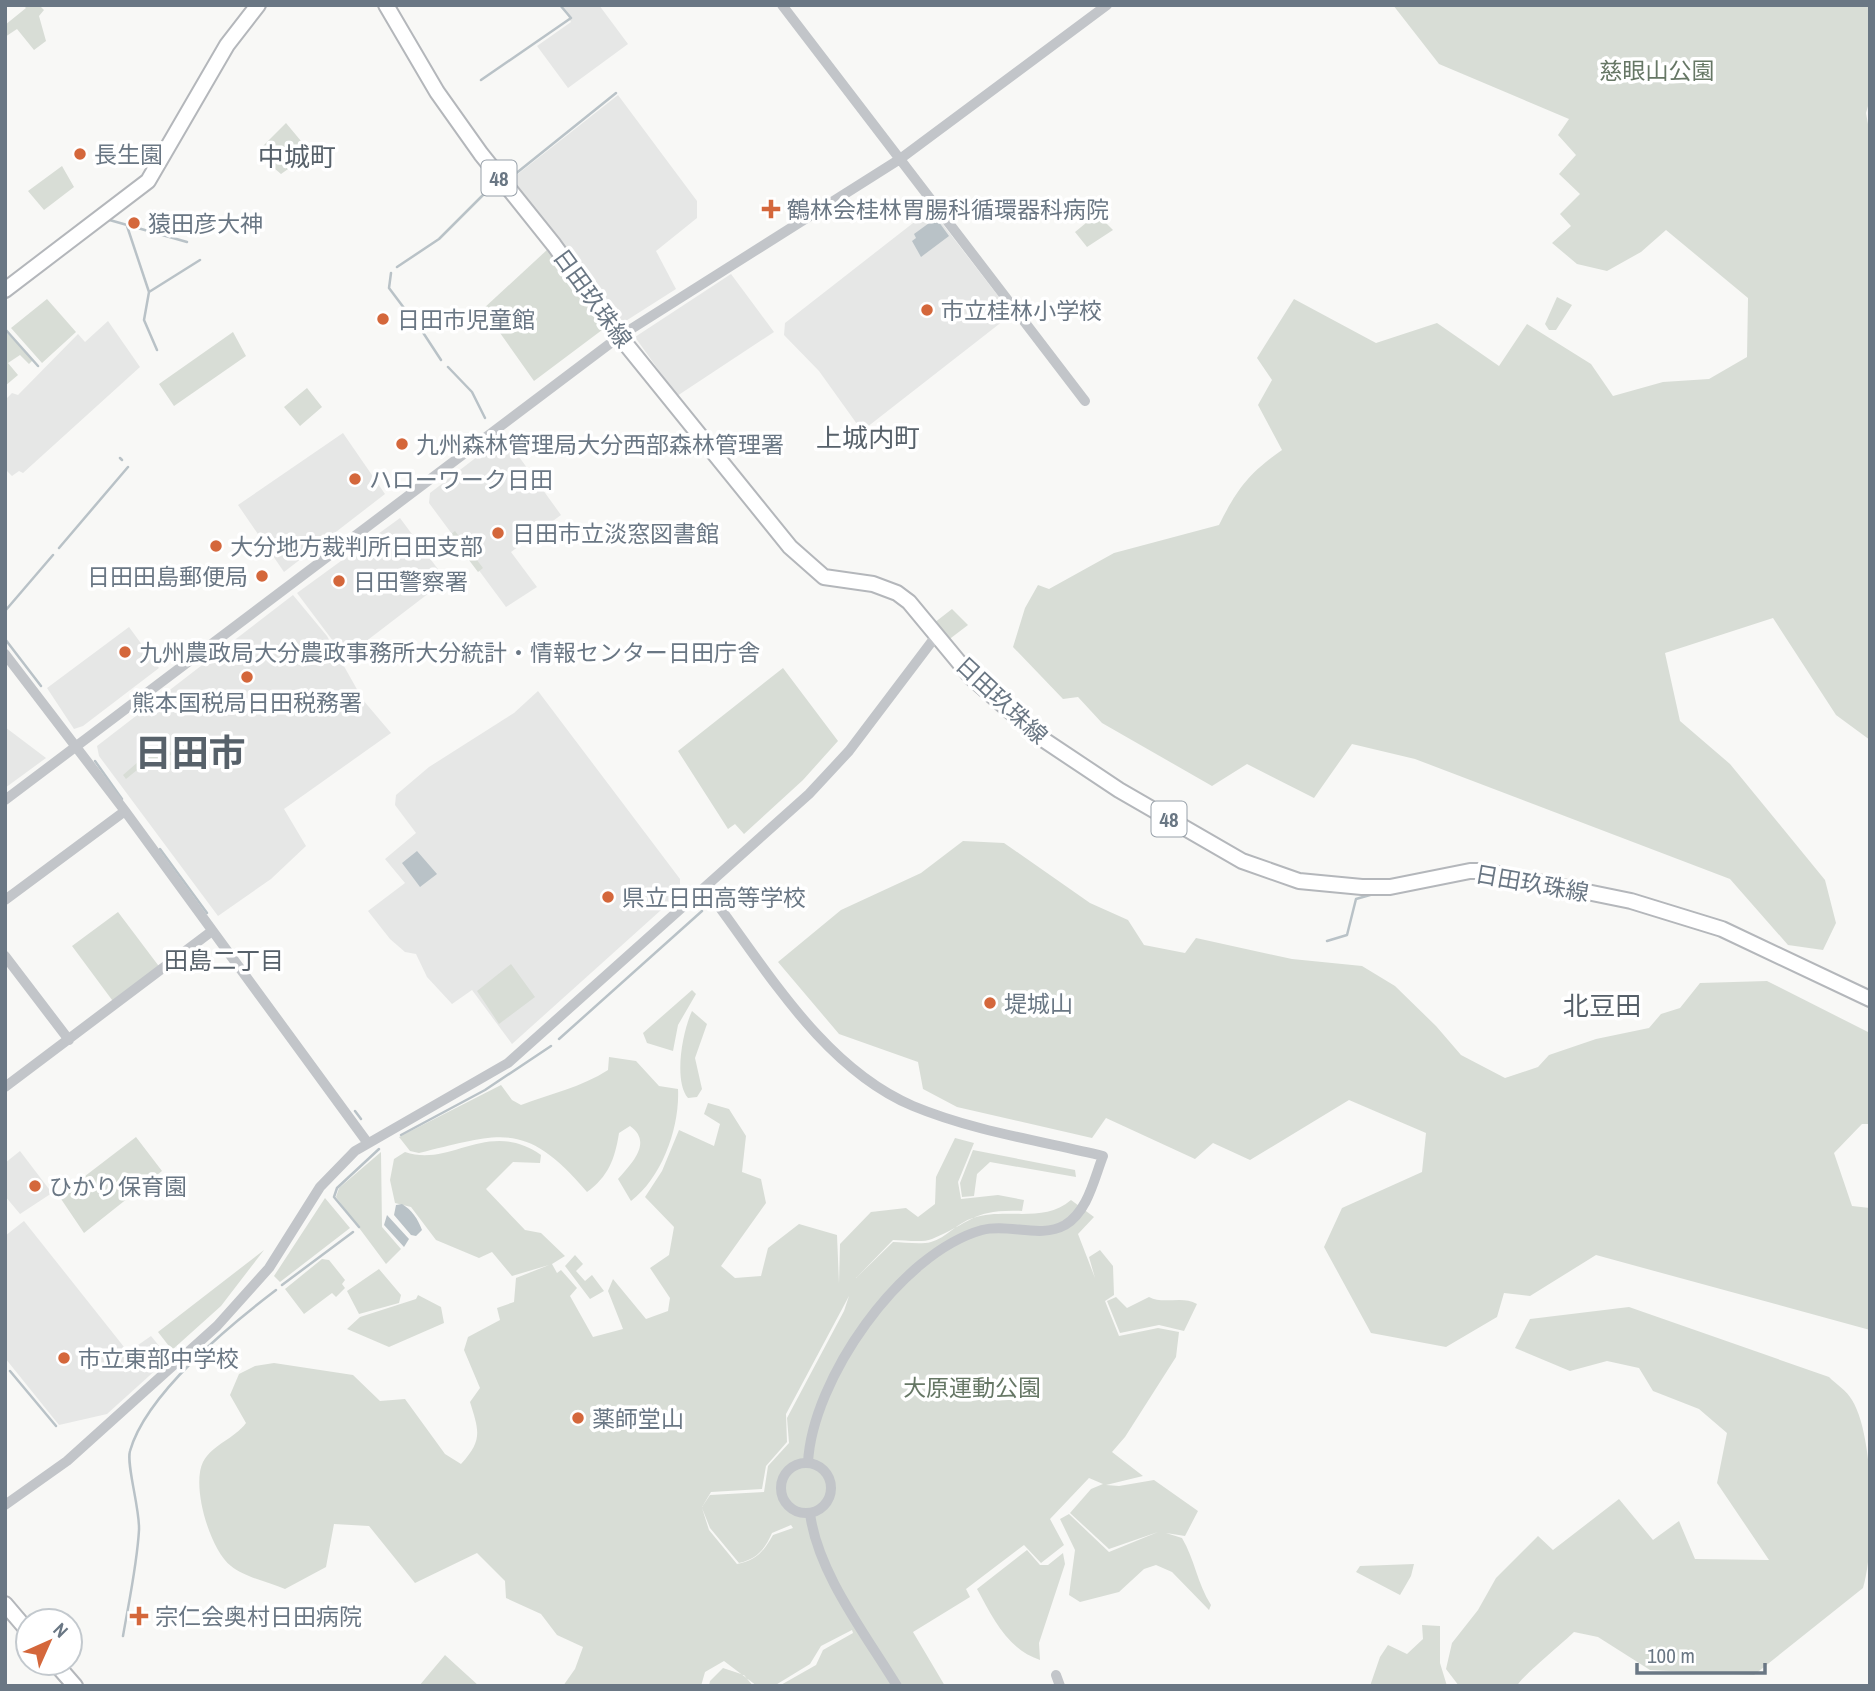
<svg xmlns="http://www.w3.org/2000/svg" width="1875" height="1691" viewBox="0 0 1875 1691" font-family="'Archivo Narrow','Noto Sans JP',sans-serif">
	<rect width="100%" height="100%" fill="#f8f8f6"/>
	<path fill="#e6e7e6" d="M562,5H599L628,44L568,88L537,46L571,22Z
		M618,95L697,201V218L656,251L676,289L621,324L551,228L509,181Z
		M931,209L1012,314L862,431L819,371L784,335L785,323Z
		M731,274L774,332L677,396L635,337Z
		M108,321L140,367L23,473L19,471L12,476L5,469V400L12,393L18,395L78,334L85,342Z
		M343,433L385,494L284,572L238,505Z
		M504,436L561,515L511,552L537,587L506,607L429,503L430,493Z
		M400,518L446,580L369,639L348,661L297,593Z
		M293,595L327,636L363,700L391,733L284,809L306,846L271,879L218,916L99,756L97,746Z
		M129,627L159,668L83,726L74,729L47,688Z
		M538,691L680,879V893L512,1044L472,990L452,1004L427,977L416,954L405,952L390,939L368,911L405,883L385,859L416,833L395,805L396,795L429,767L514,713Z
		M5,727L46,758L5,788Z
		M20,1151L52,1193L20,1214L5,1196V1163Z
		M24,1221L128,1352L151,1336L169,1358L107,1414L59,1425L5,1358V1236Z"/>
	<path fill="#d8ddd6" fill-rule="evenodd" d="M23,5H39L44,10L39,16L46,41L34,50L17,29L5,37V25L26,8Z
		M1393,5H1870V99L1866,113L1870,135V740L1836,715L1773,618L1665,653L1680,721L1730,764L1825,880L1836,923L1823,950L1788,945L1730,879L1415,759L1352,744L1314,798L1247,764L1212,786L1102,723L1078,697L1063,699L1013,647L1025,608L1038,585L1049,589L1114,553L1219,525C1237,489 1249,473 1282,450L1258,405L1272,380L1257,358L1294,299L1376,343L1437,323L1499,366L1527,324L1591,364L1613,396L1663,382L1709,379L1747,357L1748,298L1666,230L1641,252L1607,271L1577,264L1552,243L1571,226L1560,214L1580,194L1559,174L1576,155L1558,135L1569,119L1439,64Z
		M286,123L311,153L281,174L274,168L267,171L269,158L263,146Z
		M62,166L74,187L44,210L28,191Z
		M1097,214L1113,230L1087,247L1075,232Z
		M548,249L606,327L534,381L483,309Z
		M1557,297L1572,305L1556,330H1549L1545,324Z
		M47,299L76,332L42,363L11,328Z
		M5,331L33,360L29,364L20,355L8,363L18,375L5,386Z
		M233,332L246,356L174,406L159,384Z
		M307,388L322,407L300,426L284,407Z
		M455,531L483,568L478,572L450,535Z
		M952,609L968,625L947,641L934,623Z
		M783,668L838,741L803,780L744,834L735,824L728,829L678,751Z
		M162,741L172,754L157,765L148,761L126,779L123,775Z
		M963,841L1004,843L1090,903L1128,920L1144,945L1185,953L1196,938L1292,959L1362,966L1395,986L1436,1026L1461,1055L1505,1078L1538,1067L1549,1055L1596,1039L1649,1028L1661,1014L1680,1008L1700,983L1767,981L1870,1033V1124H1862L1834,1153L1852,1206L1870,1208V1330L1596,1255L1530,1296L1504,1293L1497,1317L1446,1347L1371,1333L1324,1247L1342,1208L1422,1172L1426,1133L1349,1100L1250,1160L1213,1143L1195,1159L1106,1118L1092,1138L957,1107L923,1089L918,1062L839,1034L778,962L841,910L921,873Z
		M118,912L161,969L115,1004L72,946Z
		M511,964L535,997L499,1024L477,991Z
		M692,990L696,994L678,1025L673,1051L647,1043L643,1033Z
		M692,1011L707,1024L695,1058L702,1089L697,1097L688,1098C673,1080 683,1030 692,1011Z
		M609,1057L636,1061L659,1086L678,1089C680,1127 662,1178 631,1201L618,1179C632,1163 653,1142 630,1126L619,1133C615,1159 608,1177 587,1192C526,1120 502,1133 419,1153L410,1151L399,1137L501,1085L512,1100L521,1105C550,1094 582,1087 608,1070Z
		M708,1103L729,1109L746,1136L742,1172L761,1179L766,1203L721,1266L735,1278L761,1276L768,1248L799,1224L837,1235L839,1283L840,1244L871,1212L906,1208L918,1217L935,1204L936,1177L955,1138L974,1143L958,1182L961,1199L998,1195L1024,1200L1022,1211C972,1209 973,1222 932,1239C922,1243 905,1240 893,1240L856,1278L893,1242C904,1242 920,1245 931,1242C946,1238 958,1222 973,1218C1006,1207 1043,1224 1071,1200L1094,1217L1078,1234L1095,1278L1089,1257L1100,1250L1113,1266L1114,1295L1105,1301L1119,1336L1158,1328L1179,1332L1176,1357L1125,1437L1112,1452L1143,1476L1106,1485L1119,1486L1154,1480L1198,1511L1185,1536L1166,1533L1182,1538C1195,1560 1197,1583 1211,1605L1209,1610L1172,1572L1156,1565L1144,1569L1119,1592L1080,1602L1069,1595L1075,1550L1060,1519L1069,1514L1109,1552L1158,1532L1109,1549L1070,1513L1091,1489L1103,1484L1089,1478L1050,1519L1064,1545L1041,1563L1024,1545L966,1589L970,1597L913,1632L945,1686H779L816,1665L823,1650L853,1633L852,1630L821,1646L810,1664L774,1686H757L724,1661L705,1672L701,1686H563L575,1669L583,1647L557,1635L541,1614L506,1598L505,1581L477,1553L415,1583L369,1526L334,1524L326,1567L285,1589C269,1582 244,1577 231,1566C210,1550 191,1486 203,1462C213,1444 234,1439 246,1423L230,1395L239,1374L255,1366L274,1363L353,1375L380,1401L405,1399L445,1454L461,1464C483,1440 479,1431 470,1402L480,1388L464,1350L468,1337L500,1320L497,1308L514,1302L516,1278L549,1265L512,1276L492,1252L479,1258L436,1240L411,1207L395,1203L390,1180L394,1159L405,1152C451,1168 488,1118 541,1155L540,1163L513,1162L486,1189L525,1230L541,1233L565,1256L552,1264L557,1273L561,1270L577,1288L570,1296L593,1337L623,1329L608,1291L613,1279L646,1319L668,1311L670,1298L650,1268L669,1255L674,1227L645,1197L662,1171L679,1130L714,1146L720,1124L704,1114ZM849,1296L844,1311L787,1418L789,1443L768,1466L764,1492L710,1495L702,1507L711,1492L762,1489L766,1466L787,1442L786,1414ZM702,1508L710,1528L739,1563C757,1559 765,1549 772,1533L791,1525L793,1528L773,1535C764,1551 756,1561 737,1564L709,1530Z
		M136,1137L162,1171L84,1233L59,1196Z
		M973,1150L1075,1170L1076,1177L990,1162L977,1174L974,1196L962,1197L960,1183Z
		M381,1152L382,1227L401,1249L386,1264L336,1197L339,1188Z
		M325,1198L350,1228L280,1282L274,1276Z
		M264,1250L221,1306L172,1350L158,1332Z
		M575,1255L583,1264L576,1271L585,1281L592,1275L604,1291L590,1299L565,1266Z
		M322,1259L329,1260L345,1280L342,1284L345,1288L336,1297L332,1293L304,1314L285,1289Z
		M379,1269L401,1295L399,1303L359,1314L347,1291Z
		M418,1295L441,1307L444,1323L389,1347L347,1329L360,1317L416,1299Z
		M1116,1297L1127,1308L1149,1297C1164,1305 1182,1295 1197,1304L1184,1331L1159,1325L1120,1333L1107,1301Z
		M1629,1307L1829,1377C1836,1384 1847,1391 1852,1400C1875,1437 1875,1548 1863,1588L1754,1675L1650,1670L1598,1637L1574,1632C1563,1643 1521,1677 1517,1686H1459L1446,1669L1452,1643L1478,1610L1496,1578L1538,1536L1553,1550L1619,1499L1653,1540L1679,1521L1695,1559L1769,1560L1717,1483L1727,1433L1699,1409L1653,1391L1639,1368L1607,1361L1570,1371L1515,1348L1530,1319Z
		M1027,1550L1040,1565H1048L1063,1553L1065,1564L1039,1643L1040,1660C1007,1649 993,1618 977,1589Z
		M1414,1564L1411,1576L1400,1595L1356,1572L1360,1566Z
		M1422,1625L1440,1626V1663L1447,1686H1370L1380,1657L1388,1645L1407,1654L1423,1639Z
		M445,1655L479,1686H419Z
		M723,1668L744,1675L753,1686H709L710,1681Z"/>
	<path fill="#b9c2c7" d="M936,218L949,236L921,257L912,241L916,238L914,234Z
		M417,851L437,874L420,887L402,863Z
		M402,1204C412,1210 418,1219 422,1230L416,1236L411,1235L394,1215L396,1205Z
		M387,1215L409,1239L404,1247L384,1225Z"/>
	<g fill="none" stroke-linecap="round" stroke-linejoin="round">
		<path stroke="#b9c2c7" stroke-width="2.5" d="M481,80L571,18L560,5
			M509,179L616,93
			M106,219L187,242
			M127,226L149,292
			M397,267L439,239L495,183
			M391,273L389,288L413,320
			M5,329L38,366
			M422,331L441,360
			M157,350L144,320L149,292L200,260
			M448,367L472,392L485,418
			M120,458L122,460
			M59,548L128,467
			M5,611L53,555
			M5,639L41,686
			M95,761L122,799
			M160,849L207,913
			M1327,941L1347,935L1356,899L1370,895
			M559,1039L702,911
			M355,1111L361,1119
			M401,1135L485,1090L551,1046
			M359,1227L334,1197L337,1188L379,1149
			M282,1285L353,1232
			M10,1371L56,1426
			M123,1636C129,1601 137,1565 139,1530C140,1509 126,1464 130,1451C146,1394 230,1325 276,1290"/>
		<defs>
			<path id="major" d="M386,5L437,92L481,154L554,245L625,343L790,547L824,577L873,584L897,593L909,602L972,678L1041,738L1119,790L1242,861L1299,881L1362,887H1390L1470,871H1484L1631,901L1722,929L1870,999
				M5,290L148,181L227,45L258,5
				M5,1604L28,1631
				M55,1663L75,1686"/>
		</defs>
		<use href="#major" stroke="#b4b7bb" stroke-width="18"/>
		<path stroke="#c2c5c9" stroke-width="10" d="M782,5L1085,401
			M5,654L125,811L367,1142
			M5,800L620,336L900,159L1107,5
			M706,889C764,965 821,1067 913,1106C973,1131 1041,1141 1103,1156C1094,1179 1088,1211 1065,1225C1040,1239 1009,1223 982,1230C900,1253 812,1380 808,1463
			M5,900L125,811
			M5,956L69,1040
			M5,1087L212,931
			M781 1488a25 25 0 1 1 50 0a25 25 0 1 1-50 0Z
			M5,1505L67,1461L217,1326L269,1268L320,1187L355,1151L508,1063L809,794L849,751L936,636
			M810,1513C817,1572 866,1635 897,1686
			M1056,1675L1060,1686"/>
		<use href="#major" stroke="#fff" stroke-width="14"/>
	</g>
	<g fill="#d4673b" stroke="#fff" stroke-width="2.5">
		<circle cx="80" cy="154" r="7"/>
		<path d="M767.5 198.5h7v7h7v7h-7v7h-7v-7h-7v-7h7z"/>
		<circle cx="134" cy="223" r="7"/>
		<circle cx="927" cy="310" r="7"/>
		<circle cx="383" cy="319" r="7"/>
		<circle cx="402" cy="444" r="7"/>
		<circle cx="355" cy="479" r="7"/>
		<circle cx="498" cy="533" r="7"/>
		<circle cx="216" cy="546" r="7"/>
		<circle cx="262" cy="576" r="7"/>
		<circle cx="339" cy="581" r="7"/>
		<circle cx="125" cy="652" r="7"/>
		<circle cx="247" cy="677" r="7"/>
		<circle cx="608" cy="897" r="7"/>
		<circle cx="990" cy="1003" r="7"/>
		<circle cx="35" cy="1186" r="7"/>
		<circle cx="64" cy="1358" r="7"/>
		<circle cx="578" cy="1418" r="7"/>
		<path d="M135.5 1605.5h7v7h7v7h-7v7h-7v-7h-7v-7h7z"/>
	</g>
	<g text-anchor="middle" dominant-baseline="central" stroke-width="7" stroke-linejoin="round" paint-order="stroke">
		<g fill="#fff" stroke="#97a0a9" stroke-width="2">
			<rect x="481.5" y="160.5" width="35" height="35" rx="5"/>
			<rect x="1151.5" y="801.5" width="35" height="35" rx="5"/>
		</g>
		<g font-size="21" font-weight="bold" fill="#6a7784">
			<text x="499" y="178">48</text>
			<text x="1169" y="819">48</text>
		</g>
		<g font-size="23" fill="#667765" stroke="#fff">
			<text x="1657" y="70">慈眼山公園</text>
			<text x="972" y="1387">大原運動公園</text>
		</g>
		<g font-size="23" fill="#6a7784" stroke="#fff" text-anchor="start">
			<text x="94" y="154">長生園</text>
			<text x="787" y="209">鶴林会桂林胃腸科循環器科病院</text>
			<text x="148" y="223">猿田彦大神</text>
			<text x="941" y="310">市立桂林小学校</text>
			<text x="397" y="319">日田市児童館</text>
			<text x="416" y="444">九州森林管理局大分西部森林管理署</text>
			<text x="369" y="479">ハローワーク日田</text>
			<text x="512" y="533">日田市立淡窓図書館</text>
			<text x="230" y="546">大分地方裁判所日田支部</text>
			<text x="248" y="576" text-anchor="end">日田田島郵便局</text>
			<text x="353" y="581">日田警察署</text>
			<text x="139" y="652">九州農政局大分農政事務所大分統計・情報センター日田庁舎</text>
			<text x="247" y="702" text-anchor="middle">熊本国税局日田税務署</text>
			<text x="622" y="897">県立日田高等学校</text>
			<text x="1004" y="1003">堤城山</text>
			<text x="49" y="1186">ひかり保育園</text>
			<text x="78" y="1358">市立東部中学校</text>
			<text x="592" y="1418">薬師堂山</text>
			<text x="155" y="1616">宗仁会奥村日田病院</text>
		</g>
		<g font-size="23" fill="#6a7784" stroke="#fff">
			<text transform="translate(593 298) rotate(54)">日田玖珠線</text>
			<text transform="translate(1002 700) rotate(43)">日田玖珠線</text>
			<text transform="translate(1532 883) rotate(10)">日田玖珠線</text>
		</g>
		<g font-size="24" fill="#57616a" stroke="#fff">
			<text x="224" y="960">田島二丁目</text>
		</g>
		<g font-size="26" fill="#57616a" stroke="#fff">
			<text x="297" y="156">中城町</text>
			<text x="868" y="437">上城内町</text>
			<text x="1602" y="1005">北豆田</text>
		</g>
		<g font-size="37" font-weight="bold" fill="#57616a" stroke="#fff">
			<text x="190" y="753">日田市</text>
		</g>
	</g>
	<rect width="1875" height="1691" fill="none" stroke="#6a7784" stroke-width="14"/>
	<g transform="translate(49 1642) rotate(45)"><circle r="33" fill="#ffffff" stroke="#c3c9ce" stroke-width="2"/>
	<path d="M0-5L12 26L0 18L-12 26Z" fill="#d4673b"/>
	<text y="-10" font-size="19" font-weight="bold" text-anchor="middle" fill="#6a7784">N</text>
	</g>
	<path d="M1637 1663v10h128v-10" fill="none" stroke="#6a7784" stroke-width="3.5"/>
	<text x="1647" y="1663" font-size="21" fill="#6a7784" stroke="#ffffff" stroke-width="5" paint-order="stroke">100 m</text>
</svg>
